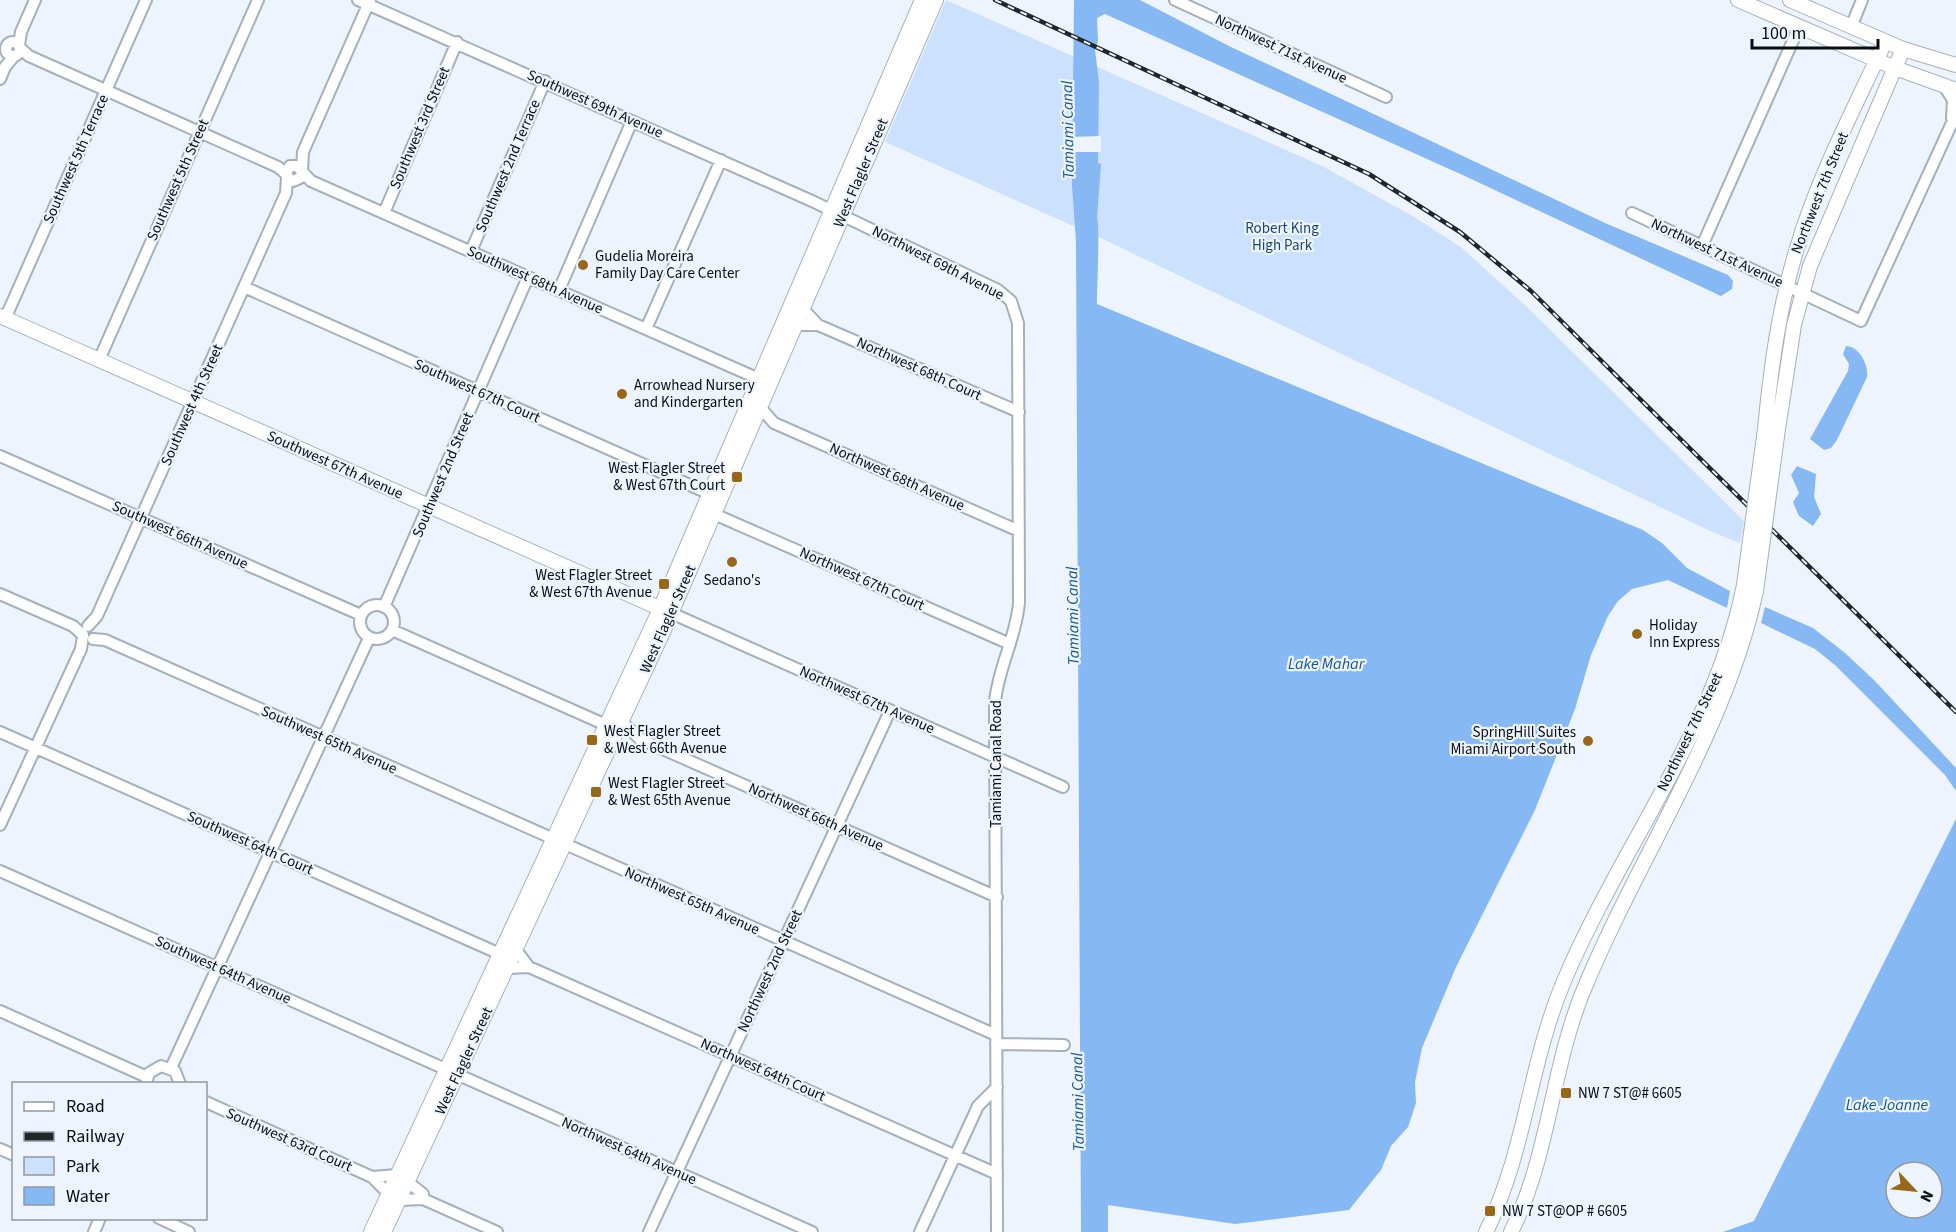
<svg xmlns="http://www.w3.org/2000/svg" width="1956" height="1232" viewBox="0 0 1956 1232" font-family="'Source Sans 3',sans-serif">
	<rect width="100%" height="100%" fill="#edf4fd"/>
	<path fill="#cbe1fd" d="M946,0L1322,166L1416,218L1462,248L1527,307L1744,521L1740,543L1710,531L1107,241L885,142Z"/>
	<path fill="#86b8f3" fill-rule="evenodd" d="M1074,0H1140L1229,46L1605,223L1728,275L1733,281L1732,289L1721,296L1467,177L1105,14L1097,18L1098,41L1095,50L1099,82L1098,163L1101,164L1097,218C1100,223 1097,291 1097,304L1643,530L1662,543L1687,568L1730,591L1727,608L1668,580L1632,589L1618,601L1608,616L1591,655L1575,709L1535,810L1456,967L1422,1048L1415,1082L1416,1103L1408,1127L1391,1146L1381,1170L1349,1210L1235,1224L1108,1205V1232H1081L1076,242L1072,186Z
		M1846,346C1859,346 1869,365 1867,377L1837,440L1831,448L1824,450L1810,439L1848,371L1849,364L1843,354Z
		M1797,466L1816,474L1814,497L1821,514L1813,526L1799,516L1793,502L1799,493L1791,475Z
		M1765,607L1813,628L1845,653L1874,680L1956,768V791L1945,775L1835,665L1815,649L1761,623Z
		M1956,819V1232H1723L1754,1221ZM1896,1172H1932V1208H1896Z"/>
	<path fill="#edf4fd" d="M1101,136V152H1069V137Z"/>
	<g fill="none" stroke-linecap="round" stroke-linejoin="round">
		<defs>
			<path id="minor" d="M358,0L812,201L998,290L1011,301L1018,323L1019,603C1016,638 998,668 995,702L997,1232
				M1175,0L1386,97
				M1851,27L1862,0
				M6 49a7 7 0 1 1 14 0a7 7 0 1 1-14 0Z
				M19,45L21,32L35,0
				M20,48L29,56L278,167L286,174
				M0,79L5,67L14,56
				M1944,86L1953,100L1952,118
				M302,170L303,152L370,0
				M302,173L300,178L293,181L289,179L286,173L290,166H297L311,181L759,379
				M384,213L457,42
				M1632,213L1861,321L1956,114
				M1702,246L1799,27
				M471,251L545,81
				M244,287L710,494
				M559,290L632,121
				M803,309L818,325L1019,412
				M5,319L146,0
				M796,325H818
				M646,329L721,160
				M99,360L258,0
				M760,407L774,423L1019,531
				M0,456L361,615
				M714,514L1010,644
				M0,594L73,626L83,635
				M360 622a17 17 0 1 1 34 0a17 17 0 1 1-34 0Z
				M384,607L528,277
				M671,613L1063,787
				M88,626L97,616L286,193L287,177
				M392,630L606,725
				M93,639L105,640L996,1035
				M621,721L640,739L997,897
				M0,732L500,954
				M0,825L81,649L83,636
				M0,871L812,1232
				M516,950L529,967
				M507,968L529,967L997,1174
				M0,1011L147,1077
				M996,1044L1064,1045
				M171,1068L369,638
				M146,1083L149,1073L161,1066L175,1071L180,1084
				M206,1102L372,1177L397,1175
				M0,1149L14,1155
				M372,1177L389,1194
				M408,1182L423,1194V1199
				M399,1200L423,1199L497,1232
				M159,1218L189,1232
				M94,1232L100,1218
				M649,1232L890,711
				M920,1232L978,1106L997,1087"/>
			<path id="major" d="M1738,0L1895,68L1956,90
				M1790,0L1903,49L1956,65
				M0,316L666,611
				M1765,429C1771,367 1779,307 1797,248C1818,177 1854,109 1885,42
				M1778,429L1794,325L1810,266L1903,49
				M371,1232L660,609L922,0
				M384,1232L663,632L936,0
				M1486,1232C1526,1150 1529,1064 1564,981C1620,848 1715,730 1744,585
				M1511,1232C1549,1156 1551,1072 1582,994C1637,859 1725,734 1756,591"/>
		</defs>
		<use href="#minor" stroke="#a5b0be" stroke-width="14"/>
		<use href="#major" stroke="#a5b0be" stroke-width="16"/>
		<use href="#minor" stroke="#fff" stroke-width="10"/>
		<use href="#major" stroke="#fff" stroke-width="14"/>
		<defs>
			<path id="rail" d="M995,0L1369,174L1460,232L1531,291L1956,712"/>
		</defs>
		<use href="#rail" stroke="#22262b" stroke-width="4.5"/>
		<use href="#rail" stroke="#edf4fd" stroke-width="2" stroke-dasharray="7" stroke-linecap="butt"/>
		<defs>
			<path id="major-bridge" d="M1744,585L1765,429
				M1756,591L1778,429"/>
		</defs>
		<use href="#major-bridge" stroke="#a5b0be" stroke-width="16" stroke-linecap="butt"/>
		<use href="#major-bridge" stroke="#fff" stroke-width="14"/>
	</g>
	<g fill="#986819" stroke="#edf4fd" stroke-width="2">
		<circle cx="583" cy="265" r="6"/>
		<circle cx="622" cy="394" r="6"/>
		<rect x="731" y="471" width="12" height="12" rx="3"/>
		<circle cx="732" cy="562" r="6"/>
		<rect x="658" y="578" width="12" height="12" rx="3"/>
		<circle cx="1637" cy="634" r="6"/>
		<rect x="586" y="734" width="12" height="12" rx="3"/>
		<circle cx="1588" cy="741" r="6"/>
		<rect x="590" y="786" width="12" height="12" rx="3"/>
		<rect x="1560" y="1087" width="12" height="12" rx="3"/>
		<rect x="1484" y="1205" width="12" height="12" rx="3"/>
	</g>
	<g text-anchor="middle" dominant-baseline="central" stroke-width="4.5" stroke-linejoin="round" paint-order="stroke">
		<g font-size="15" fill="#090d11" stroke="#edf4fd">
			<text transform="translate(1281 49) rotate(25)">Northwest 71st Avenue</text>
			<text transform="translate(595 104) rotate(24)">Southwest 69th Avenue</text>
			<text transform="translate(420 128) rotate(-67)">Southwest 3rd Street</text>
			<text transform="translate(76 159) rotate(-66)">Southwest 5th Terrace</text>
			<text transform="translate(508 166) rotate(-67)">Southwest 2nd Terrace</text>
			<text transform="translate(861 173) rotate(-67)">West Flagler Street</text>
			<text transform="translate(178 180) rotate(-66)">Southwest 5th Street</text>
			<text transform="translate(1820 193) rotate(-68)">Northwest 7th Street</text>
			<text transform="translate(1717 253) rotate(25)">Northwest 71st Avenue</text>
			<text transform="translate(938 263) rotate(27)">Northwest 69th Avenue</text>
			<text transform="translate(535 280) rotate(24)">Southwest 68th Avenue</text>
			<text transform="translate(919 369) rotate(24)">Northwest 68th Court</text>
			<text transform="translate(477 391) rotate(24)">Southwest 67th Court</text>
			<text transform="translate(192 405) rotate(-66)">Southwest 4th Street</text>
			<text transform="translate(335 465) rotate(24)">Southwest 67th Avenue</text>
			<text transform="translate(443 475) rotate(-67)">Southwest 2nd Street</text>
			<text transform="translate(897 477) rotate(24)">Northwest 68th Avenue</text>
			<text transform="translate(180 535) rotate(24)">Southwest 66th Avenue</text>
			<text transform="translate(862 579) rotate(24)">Northwest 67th Court</text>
			<text transform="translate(668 619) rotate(-66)">West Flagler Street</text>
			<text transform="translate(867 700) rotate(24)">Northwest 67th Avenue</text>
			<text transform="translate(1690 732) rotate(-64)">Northwest 7th Street</text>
			<text transform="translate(329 740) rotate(24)">Southwest 65th Avenue</text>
			<text transform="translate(996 764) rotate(-90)">Tamiami Canal Road</text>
			<text transform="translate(816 817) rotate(24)">Northwest 66th Avenue</text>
			<text transform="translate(250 843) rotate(24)">Southwest 64th Court</text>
			<text transform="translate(692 901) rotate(24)">Northwest 65th Avenue</text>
			<text transform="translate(223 970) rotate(24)">Southwest 64th Avenue</text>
			<text transform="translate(770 971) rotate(-65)">Northwest 2nd Street</text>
			<text transform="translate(464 1061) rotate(-65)">West Flagler Street</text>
			<text transform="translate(763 1070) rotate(24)">Northwest 64th Court</text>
			<text transform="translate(289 1140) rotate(24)">Southwest 63rd Court</text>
			<text transform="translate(629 1151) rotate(24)">Northwest 64th Avenue</text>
		</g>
		<g font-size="15" fill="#1a4574" stroke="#edf4fd">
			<text x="1282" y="228">Robert King<tspan x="1282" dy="17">High Park</tspan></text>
		</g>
		<g font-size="15" fill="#090d11" stroke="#edf4fd" text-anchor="start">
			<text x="595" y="256">Gudelia Moreira<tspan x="595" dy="17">Family Day Care Center</tspan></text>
			<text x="634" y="385">Arrowhead Nursery<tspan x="634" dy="17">and Kindergarten</tspan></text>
			<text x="725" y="468" text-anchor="end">West Flagler Street<tspan x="725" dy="17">&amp; West 67th Court</tspan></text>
			<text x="652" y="575" text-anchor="end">West Flagler Street<tspan x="652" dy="17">&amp; West 67th Avenue</tspan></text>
			<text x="732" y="580" text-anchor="middle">Sedano's</text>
			<text x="1649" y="625">Holiday<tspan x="1649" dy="17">Inn Express</tspan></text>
			<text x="604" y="731">West Flagler Street<tspan x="604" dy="17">&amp; West 66th Avenue</tspan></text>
			<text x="1576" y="732" text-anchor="end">SpringHill Suites<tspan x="1576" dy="17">Miami Airport South</tspan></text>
			<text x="608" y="783">West Flagler Street<tspan x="608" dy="17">&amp; West 65th Avenue</tspan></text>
			<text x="1578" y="1093">NW 7 ST@# 6605</text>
			<text x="1502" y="1211">NW 7 ST@OP # 6605</text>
		</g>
		<g font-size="16" font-style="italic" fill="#135495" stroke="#edf4fd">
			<text transform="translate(1068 130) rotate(-91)">Tamiami Canal</text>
			<text transform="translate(1073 616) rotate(-91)">Tamiami Canal</text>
			<text x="1326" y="664">Lake Mahar</text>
			<text transform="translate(1078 1102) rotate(-91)">Tamiami Canal</text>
			<text x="1887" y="1105">Lake Joanne</text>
		</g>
	</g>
	<rect x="12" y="1082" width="195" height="138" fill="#edf4fd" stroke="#92989f" stroke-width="1.5"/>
	<rect x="24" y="1102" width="30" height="9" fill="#ffffff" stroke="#92989f" stroke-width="1.5"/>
	<text x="66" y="1112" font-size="18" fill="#090d11">Road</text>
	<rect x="24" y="1132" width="30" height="9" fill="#22262b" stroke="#92989f" stroke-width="1.5"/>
	<text x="66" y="1142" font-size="18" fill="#090d11">Railway</text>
	<rect x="24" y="1157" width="30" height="18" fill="#cbe1fd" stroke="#92989f" stroke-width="1.5"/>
	<text x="66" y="1172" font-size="18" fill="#090d11">Park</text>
	<rect x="24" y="1187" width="30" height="18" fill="#86b8f3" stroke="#92989f" stroke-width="1.5"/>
	<text x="66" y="1202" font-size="18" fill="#090d11">Water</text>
	<g transform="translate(1914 1190) rotate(116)"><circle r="28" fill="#edf4fd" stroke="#92989f" stroke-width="1.5"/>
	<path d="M0-4.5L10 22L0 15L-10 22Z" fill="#986819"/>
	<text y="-9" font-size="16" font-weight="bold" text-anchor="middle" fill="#090d11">N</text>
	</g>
	<path d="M1752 39v9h126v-9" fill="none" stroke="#090d11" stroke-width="3"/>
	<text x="1761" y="39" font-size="18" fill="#090d11" stroke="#edf4fd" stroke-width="4.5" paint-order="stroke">100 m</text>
</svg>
